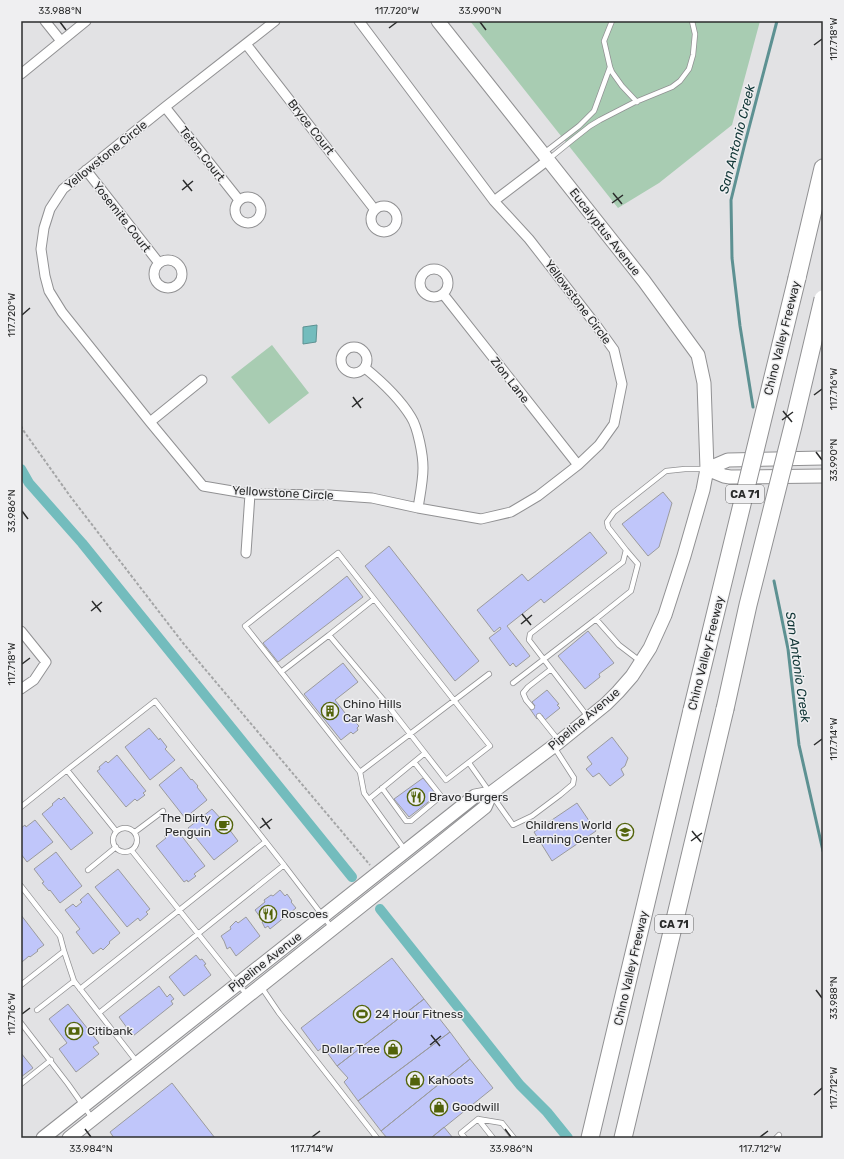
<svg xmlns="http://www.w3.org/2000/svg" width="844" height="1159" viewBox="0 0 844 1159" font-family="Rubik,sans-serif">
	<rect width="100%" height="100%" fill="#e2e2e4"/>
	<path fill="#a8ccb2" d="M470,21H760L732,125L659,183L618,208Z
		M272,345L309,393L269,424L231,377Z"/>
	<path fill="#73bcbd" stroke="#5d9192" d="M317,325L316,342L303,344V327Z"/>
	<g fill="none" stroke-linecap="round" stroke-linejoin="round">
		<path stroke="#5d9192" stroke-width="3" d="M753,407L740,326L732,258L731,200L745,143L777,21
			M774,581L788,649L799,745L823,851"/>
		<path stroke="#73bcbd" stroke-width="10" d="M21,469L29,483L82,543L352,877
			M380,909L520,1085L547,1112L568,1138"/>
	</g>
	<path fill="#c0c6fa" stroke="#9b9b9d" d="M663,492L672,503L659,547L648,556L622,524Z
		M590,532L607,553L544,603L541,599L507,626L530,656L516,667L513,663L510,666L489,638L501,629L500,627L494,632L477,610L522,574L528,581Z
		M389,546L479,661L455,681L365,566Z
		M347,576L363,597L278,662L263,643Z
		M588,631L614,663L599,674L600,677L585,689L558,656Z
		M343,663L358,682L335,700L352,722L354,721L359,726L357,728L358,730L353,734L351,732L341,740L304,694Z
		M547,690L559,704L557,705L560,708L545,720L542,715L537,719L530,709L535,706L532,702Z
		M149,728L159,740L160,738L167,747L165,749L175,760L150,780L125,747Z
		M612,737L628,758L625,766L621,769L624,775L610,786L599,773L593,777L586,769L592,764L587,757Z
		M117,755L146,791L143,793L145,795L137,801L135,799L126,807L97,771L100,769L99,767L106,761L108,763Z
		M181,767L191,780L192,779L198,786L197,787L207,800L185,818L159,785Z
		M423,778L437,795L409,817L394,799Z
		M64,797L93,833L71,850L42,814L53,805L52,804L59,798L61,800Z
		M577,803L596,831L552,861L534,832Z
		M212,809L222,820L224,819L231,827L229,829L238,841L214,860L188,828Z
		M35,820L53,842L27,862L21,854V828L25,825L26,827Z
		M171,830L174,832L177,830L205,866L194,874L196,876L188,882L187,880L184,882L156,846L166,838L164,836Z
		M56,852L82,886L60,903L50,890L49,891L42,883L44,882L34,869Z
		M118,869L150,909L146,912L148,914L140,921L138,918L127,927L95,887Z
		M280,890L285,896L287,894L292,901L291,902L296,908L270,929L268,926L265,928L262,922L263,921L255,910L265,902L264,900L271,895L273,896Z
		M88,893L120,933L109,942L110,943L103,950L101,948L93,954L76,932L80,929L65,910L73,904L76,907L82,902L80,900Z
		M21,915L44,945L37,950L38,951L30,957L29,956L22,962L21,960Z
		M246,917L260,936L236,956L230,947L227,949L224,941L221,936L231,929L230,927L236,921L238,923Z
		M196,955L200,960L202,959L206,964L204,965L211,975L184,996L169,977Z
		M392,958L424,999L337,1066L323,1047L318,1051L301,1028Z
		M159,986L167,997L170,994L174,999L171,1001L173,1004L133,1036L119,1017Z
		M424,999L450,1032L358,1101L344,1082L348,1078L337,1066Z
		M68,1004L99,1043L93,1047L99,1054L76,1072L59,1049L67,1043L49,1019Z
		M450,1032L470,1059L381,1131L358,1101Z
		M21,1053L33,1068L21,1077Z
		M470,1059L493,1088L431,1138H387L381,1131Z
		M172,1083L215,1138H114L110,1132Z
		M444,1127L453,1138H431Z"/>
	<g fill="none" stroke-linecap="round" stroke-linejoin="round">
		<defs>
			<path id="lane" d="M612,21L604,41L610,67L612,72L622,86L637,102
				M544,153L579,126L594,111L610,67
				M549,159L571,141L590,126L600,120L633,103L672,87L680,81L689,69L693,55L695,34L692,21
				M374,599L329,635L386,703L425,753
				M596,619L631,591L638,564L626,550
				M281,672L329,635
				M513,683L596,619L619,645L640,661
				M532,707L526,700L523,693L528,687L551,669
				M539,716L559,741
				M588,717L529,640L530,634L623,562L626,550L608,527L607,522L614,512L666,471L685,469H707
				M469,763L513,825L532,816L560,795L573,784L574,778L554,747
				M67,770L155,701L284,865
				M360,772L489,674
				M382,788L406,821H411L441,796L414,762
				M369,799L425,753L446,780L490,746L338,553L245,626L360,772L364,793L405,850
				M21,807L67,770L116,831
				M113 840a12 12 0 1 1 24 0a12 12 0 1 1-24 0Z
				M135,832L163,811
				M132,851L247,995
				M88,870L116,847
				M21,886L60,936L64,951
				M21,985L64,951L74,981L137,1062
				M262,988L279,1013L377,1138
				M80,989L265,842
				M37,1010L74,981
				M99,1013L284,865L332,928
				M21,1023L68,1084L92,1118
				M21,1084L51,1060
				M478,1119L493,1138
				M465,1138L461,1133L478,1119L502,1123L514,1138
				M776,1138L779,1135"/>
			<path id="street" d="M45,21L61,41
				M275,21L165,107L63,189L50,209L44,228L41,249L45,276L49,291L62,312L150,422L203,486L250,494L329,495L372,498L418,508L481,519L511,512L538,496L578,465L599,445L614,424L622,384L614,350L596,325L529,239L494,201L359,21
				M246,44L375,210
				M21,74L86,21
				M165,107L239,200
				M86,170L159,263
				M235 210a13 13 0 1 1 26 0a13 13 0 1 1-26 0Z
				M494,201L548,160
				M371 219a13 13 0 1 1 26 0a13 13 0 1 1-26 0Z
				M154 274a14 14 0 1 1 28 0a14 14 0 1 1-28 0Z
				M420 283a14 14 0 1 1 28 0a14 14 0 1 1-28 0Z
				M443,294L578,465
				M341 360a13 13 0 1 1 26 0a13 13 0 1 1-26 0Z
				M365,368C381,381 400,399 411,417C418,428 423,455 423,468C423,481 420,495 418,508
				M150,422L202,380
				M246,553L250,494
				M21,631L46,662L34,680L21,689"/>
			<path id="secondary" d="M707,469L728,460L823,458
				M707,469L724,476L730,477L823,476
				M43,1138L475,796L491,793L559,742L606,704L618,692L632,676L650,648L665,615L684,556L703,490L707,469L704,383L698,355L644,281L438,21
				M69,1138L428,853L485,807L491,793"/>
			<path id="highway" d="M797,278L823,168
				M590,1138L692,710
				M623,1138L725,709"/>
		</defs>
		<use href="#lane" stroke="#919193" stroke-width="6"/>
		<use href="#street" stroke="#919193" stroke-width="11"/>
		<use href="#secondary" stroke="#919193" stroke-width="15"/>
		<use href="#highway" stroke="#919193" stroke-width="19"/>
		<path stroke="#a4a5a6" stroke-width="2" stroke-dasharray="3 2" stroke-linecap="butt" d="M21,426L23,430L70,496L183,643L370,865"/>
		<use href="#lane" stroke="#fff" stroke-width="4.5"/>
		<use href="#street" stroke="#fff" stroke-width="9"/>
		<use href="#secondary" stroke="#fff" stroke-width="13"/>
		<use href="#highway" stroke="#fff" stroke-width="17"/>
		<defs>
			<path id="highway-bridge" d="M725,709L748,605L793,426L823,299
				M692,710L797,278"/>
		</defs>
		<use href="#highway-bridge" stroke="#919193" stroke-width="19" stroke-linecap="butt"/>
		<use href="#highway-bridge" stroke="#fff" stroke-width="17"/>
	</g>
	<path fill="none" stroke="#2b2c2c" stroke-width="1.5" d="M60,22L66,30M480,22L486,30M389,28L397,22M814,45L822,39M183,180L192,191M182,190L193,181M613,193L622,204M612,203L623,195M22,315L30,308M814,395L822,389M353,397L361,408M352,407L363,398M783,411L792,422M782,420L793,412M816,452L822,460M22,511L28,519M92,601L101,612M91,611L102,602M522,614L531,625M521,624L532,615M22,664L30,658M814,745L822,739M262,818L270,829M260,828L272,819M692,831L701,842M691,841L702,833M816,990L822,998M22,1014L30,1008M431,1035L440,1046M430,1045L441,1036M814,1095L822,1088M85,1129L91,1137M505,1129L511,1137M312,1137L320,1131M760,1137L768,1131"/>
	<defs>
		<symbol id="building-ring" viewBox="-11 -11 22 22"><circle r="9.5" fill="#efeff1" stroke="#52630a" stroke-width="1.5"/><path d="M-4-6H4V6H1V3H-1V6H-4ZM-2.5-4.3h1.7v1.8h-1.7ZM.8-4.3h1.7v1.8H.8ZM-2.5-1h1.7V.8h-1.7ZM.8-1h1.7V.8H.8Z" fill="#52630a"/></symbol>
		<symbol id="restaurant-ring" viewBox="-11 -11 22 22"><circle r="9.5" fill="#efeff1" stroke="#52630a" stroke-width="1.5"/><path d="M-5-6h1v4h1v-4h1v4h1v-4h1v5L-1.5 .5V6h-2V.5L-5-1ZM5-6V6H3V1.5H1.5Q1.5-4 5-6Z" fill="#52630a"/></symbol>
		<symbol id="cafe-ring" viewBox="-11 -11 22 22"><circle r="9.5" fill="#efeff1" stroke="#52630a" stroke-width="1.5"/><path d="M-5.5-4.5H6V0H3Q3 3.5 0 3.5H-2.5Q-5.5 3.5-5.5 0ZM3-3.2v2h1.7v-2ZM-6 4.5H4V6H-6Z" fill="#52630a"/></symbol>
		<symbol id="school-ring" viewBox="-11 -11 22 22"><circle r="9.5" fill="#efeff1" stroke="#52630a" stroke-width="1.5"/><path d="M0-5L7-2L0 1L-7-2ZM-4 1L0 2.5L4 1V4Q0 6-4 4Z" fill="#52630a"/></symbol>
		<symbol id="stadium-ring" viewBox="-11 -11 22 22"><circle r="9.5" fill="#efeff1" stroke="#52630a" stroke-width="1.5"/><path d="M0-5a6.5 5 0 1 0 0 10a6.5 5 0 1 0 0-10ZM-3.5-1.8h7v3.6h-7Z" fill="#52630a"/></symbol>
		<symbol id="bank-ring" viewBox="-11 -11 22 22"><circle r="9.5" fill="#efeff1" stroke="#52630a" stroke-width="1.5"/><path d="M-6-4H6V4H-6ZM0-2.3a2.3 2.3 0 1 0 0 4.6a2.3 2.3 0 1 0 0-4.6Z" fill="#52630a"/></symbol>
		<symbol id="shop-ring" viewBox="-11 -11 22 22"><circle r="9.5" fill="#efeff1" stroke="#52630a" stroke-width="1.5"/><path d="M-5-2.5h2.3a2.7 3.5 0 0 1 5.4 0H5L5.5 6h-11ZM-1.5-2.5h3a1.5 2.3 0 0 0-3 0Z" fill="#52630a"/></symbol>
	</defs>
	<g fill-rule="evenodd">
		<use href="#building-ring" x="320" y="701" width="20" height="20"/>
		<use href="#restaurant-ring" x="406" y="787" width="20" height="20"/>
		<use href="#cafe-ring" x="214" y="815" width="20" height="20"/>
		<use href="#school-ring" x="615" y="822" width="20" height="20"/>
		<use href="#restaurant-ring" x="258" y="904" width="20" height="20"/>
		<use href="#stadium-ring" x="352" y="1004" width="20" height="20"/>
		<use href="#bank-ring" x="64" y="1021" width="20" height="20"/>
		<use href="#shop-ring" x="383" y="1039" width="20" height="20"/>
		<use href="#shop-ring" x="405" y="1070" width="20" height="20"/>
		<use href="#shop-ring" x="429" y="1097" width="20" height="20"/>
	</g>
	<g text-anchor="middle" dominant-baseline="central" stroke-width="3" stroke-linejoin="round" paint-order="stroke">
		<g fill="#efeff1" stroke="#666667" stroke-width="1">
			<rect x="726" y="485" width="38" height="18" rx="3"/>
			<rect x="655" y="915" width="38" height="18" rx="3"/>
		</g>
		<g font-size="11" font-weight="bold" fill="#2b2c2c">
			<text x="745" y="494">CA 71</text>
			<text x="674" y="924">CA 71</text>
		</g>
		<g font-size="12" fill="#2b2c2c" stroke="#efeff1">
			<text transform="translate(311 127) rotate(52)">Bryce Court</text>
			<text transform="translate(202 154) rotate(52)">Teton Court</text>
			<text transform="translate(106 155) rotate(-39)">Yellowstone Circle</text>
			<text transform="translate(122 217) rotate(52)">Yosemite Court</text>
			<text transform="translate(605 232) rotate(52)">Eucalyptus Avenue</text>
			<text transform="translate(578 302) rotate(53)">Yellowstone Circle</text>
			<text transform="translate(782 338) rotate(-76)">Chino Valley Freeway</text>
			<text transform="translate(510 380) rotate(52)">Zion Lane</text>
			<text transform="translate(283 493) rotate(3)">Yellowstone Circle</text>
			<text transform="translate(706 653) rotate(-76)">Chino Valley Freeway</text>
			<text transform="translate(584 719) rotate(-40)">Pipeline Avenue</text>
			<text transform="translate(265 962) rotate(-38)">Pipeline Avenue</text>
			<text transform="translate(631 968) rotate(-77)">Chino Valley Freeway</text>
		</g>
		<g font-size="12" fill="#2b2c2c" stroke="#efeff1" text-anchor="start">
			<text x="343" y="704">Chino Hills<tspan x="343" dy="14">Car Wash</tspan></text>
			<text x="429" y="797">Bravo Burgers</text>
			<text x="211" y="818" text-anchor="end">The Dirty<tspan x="211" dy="14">Penguin</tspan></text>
			<text x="612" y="825" text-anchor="end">Childrens World<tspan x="612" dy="14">Learning Center</tspan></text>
			<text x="281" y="914">Roscoes</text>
			<text x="375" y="1014">24 Hour Fitness</text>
			<text x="87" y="1031">Citibank</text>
			<text x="380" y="1049" text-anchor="end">Dollar Tree</text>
			<text x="428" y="1080">Kahoots</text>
			<text x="452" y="1107">Goodwill</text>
		</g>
		<g font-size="13" font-style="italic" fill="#113636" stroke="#efeff1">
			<text transform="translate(737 139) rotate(-76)">San Antonio Creek</text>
			<text transform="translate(798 667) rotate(82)">San Antonio Creek</text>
		</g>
	</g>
	<rect width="844" height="1159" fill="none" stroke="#efeff1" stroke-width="44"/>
	<rect x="22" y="22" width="800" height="1115" fill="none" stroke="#2b2c2c" stroke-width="1.5"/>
	<g font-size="10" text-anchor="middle" fill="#2b2c2c">
		<text x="60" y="14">33.988°N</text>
		<text x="397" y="14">117.720°W</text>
		<text x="480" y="14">33.990°N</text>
		<text transform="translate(833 39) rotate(-90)" y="4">117.718°W</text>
		<text transform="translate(11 315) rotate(-90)" y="4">117.720°W</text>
		<text transform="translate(833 389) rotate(-90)" y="4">117.716°W</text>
		<text transform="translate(833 460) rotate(-90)" y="4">33.990°N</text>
		<text transform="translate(11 511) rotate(-90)" y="4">33.986°N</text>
		<text transform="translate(11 664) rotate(-90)" y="4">117.718°W</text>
		<text transform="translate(833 739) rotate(-90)" y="4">117.714°W</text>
		<text transform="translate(833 998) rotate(-90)" y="4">33.988°N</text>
		<text transform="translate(11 1014) rotate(-90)" y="4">117.716°W</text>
		<text transform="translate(833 1088) rotate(-90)" y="4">117.712°W</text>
		<text x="91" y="1152">33.984°N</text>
		<text x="312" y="1152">117.714°W</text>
		<text x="511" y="1152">33.986°N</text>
		<text x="760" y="1152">117.712°W</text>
	</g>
</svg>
